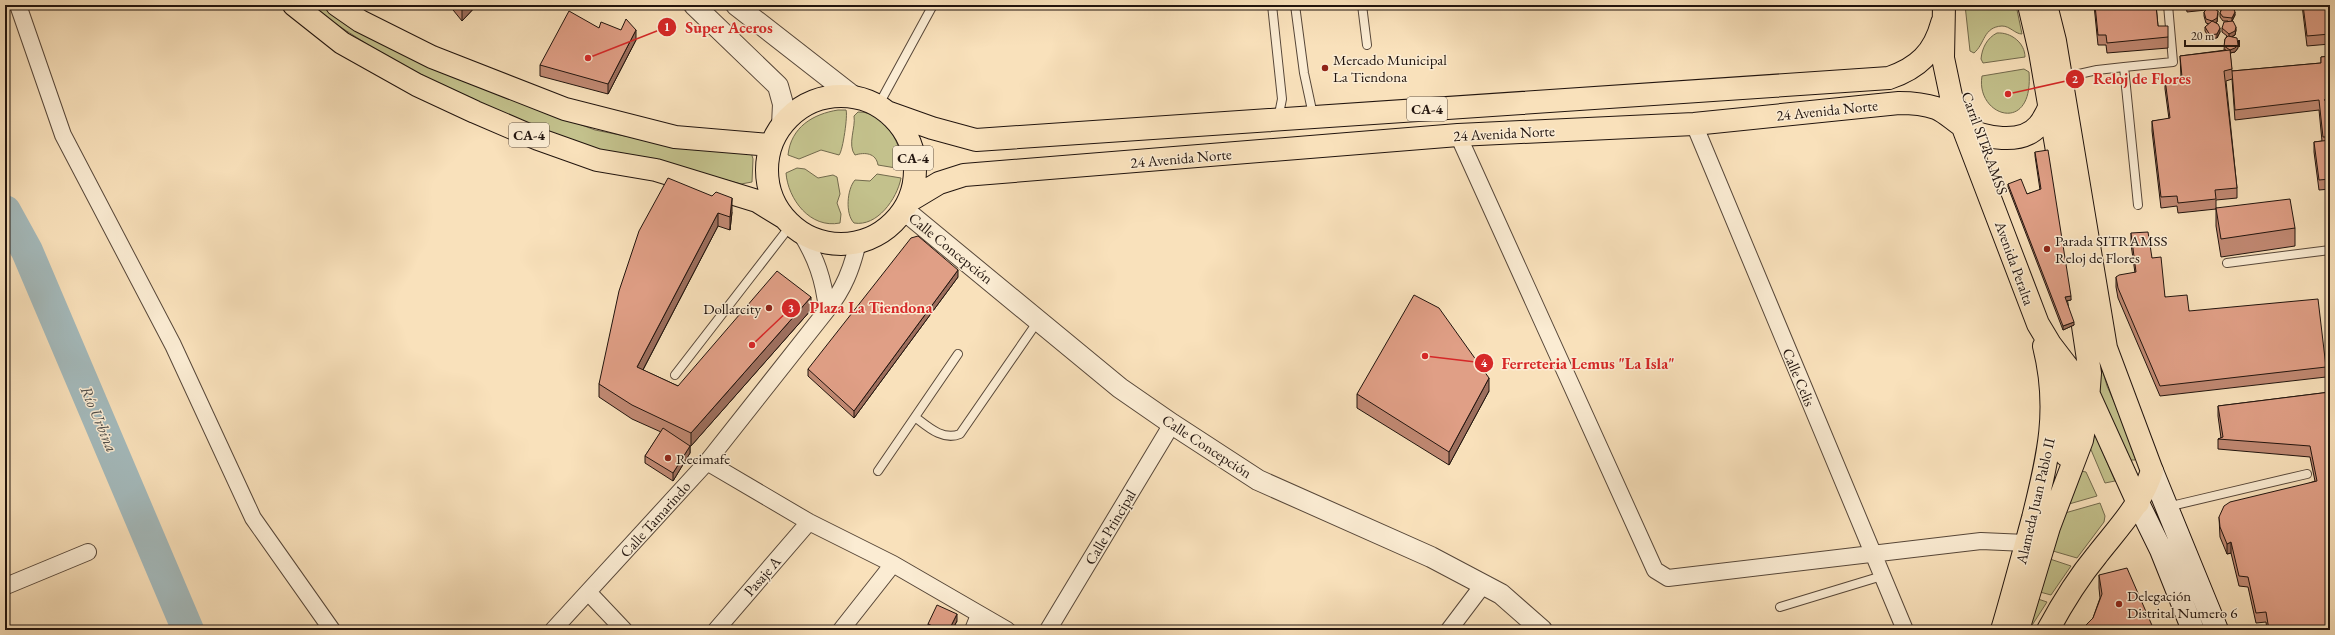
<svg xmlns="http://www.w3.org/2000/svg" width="2335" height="635" viewBox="0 0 2335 635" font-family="'EB Garamond',serif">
	<rect width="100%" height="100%" fill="#f9e1bb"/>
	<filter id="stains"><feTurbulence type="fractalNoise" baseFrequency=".005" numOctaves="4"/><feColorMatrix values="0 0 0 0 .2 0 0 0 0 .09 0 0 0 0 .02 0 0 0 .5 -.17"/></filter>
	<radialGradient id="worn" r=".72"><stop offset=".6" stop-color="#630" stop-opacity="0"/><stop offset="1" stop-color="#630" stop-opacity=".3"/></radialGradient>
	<path fill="#c3c18c" stroke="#726a4d" d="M306,5H319L364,33L458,79L595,130L640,139L751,152L753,159L752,182L741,184L682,168L613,154L488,112L381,53Z
		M1965,5H2016L2022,34C2015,34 2010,26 2002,26C1983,27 1985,44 1974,53L1970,51Z
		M1997,33C2011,32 2025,43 2025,57L1983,63L1981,59C1982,48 1987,38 1997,33Z
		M2024,69L2029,72C2034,136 1975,116 1982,76Z
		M838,110H846C848,114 843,151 839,155L821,150L799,159L788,155C791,127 813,114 838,110Z
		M858,112C885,111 903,145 902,169L878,165C876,153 865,152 855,155C847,145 856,127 854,116Z
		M797,168L805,169L818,178L833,175L837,177L840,194L837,203L841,214L840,223C810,229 788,199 786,173Z
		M877,174L901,178C897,199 877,227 854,223C845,214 847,189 855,180L870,181Z
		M2101,365L2107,386L2137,453L2135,460H2131L2129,458L2100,395L2099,366Z
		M2094,432L2115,481L2105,483L2089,445Z
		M2081,471L2086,472L2097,496L2069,504Z
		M2100,503L2105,516L2104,522L2077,558L2053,551L2065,513Z
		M2050,559L2071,566L2051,595L2040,592Z
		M2038,599L2047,602L2029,630Z"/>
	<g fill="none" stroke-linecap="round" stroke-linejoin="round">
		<path stroke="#a4babc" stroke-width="32" d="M5,211L27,251L188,630"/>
		<defs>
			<path id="service" d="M1272,5L1282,99L1278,119
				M1295,5L1304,73L1313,115
				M1362,5L1367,45
				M2124,67L2173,62L2168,5
				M2061,78L2097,70L2124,67L2138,205
				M878,106L933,5
				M2227,263L2330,250
				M675,375L791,225
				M915,417C928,427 943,441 960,434L1038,321
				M878,471L958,354
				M2167,507L2307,474
				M1780,607L1882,576"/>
			<path id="minor" d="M18,5L63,135L173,345L253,518L332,630
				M1694,124L1905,630
				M1458,135L1655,570L1668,578L1981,541L2026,543
				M800,232C816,257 824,280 827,310
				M707,462L809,522L893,564L1007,630
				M6,586L88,552
				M588,592L624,630
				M553,630L707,462L827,310C844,289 852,268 858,242
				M716,630L809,522
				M841,630L893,564
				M973,630L979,615
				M1048,630L1172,424
				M1449,630L1483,585"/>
			<path id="tertiary" d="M694,5L778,86L783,104L782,125
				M736,5L854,97
				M904,210L1120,388L1172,424L1258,480L1431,557L1501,594L1542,630"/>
			<path id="secondary" d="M2152,471L2217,630
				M2138,503L2161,550L2193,630"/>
			<path id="primary" d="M294,5L342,43L417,85L475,112L538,139L597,160L656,170L757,201L783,217
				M337,5L360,21L432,57L565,109L675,137L771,145
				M1944,5L1943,58L1951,96L2038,324L2050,344L2089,395L2138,503
				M2046,5L2055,41L2106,348L2152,471C2141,505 2118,528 2097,555C2078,578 2062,604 2048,630
				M767 170a74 74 0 1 1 148 0a74 74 0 1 1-148 0Z
				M887,112L932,128L976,140L1889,78C1918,68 1934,53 1942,23
				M909,201L939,183L964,175L1458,135L1694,124L1899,103C1912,103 1924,104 1936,108C1946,112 1954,121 1964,127C1983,138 2022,146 2039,125C2050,111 2055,91 2060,74
				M2062,362L2069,413L2066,455
				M2002,630C2013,593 2023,555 2033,518C2048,457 2060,410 2044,346
				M2018,630L2049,527L2082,440L2087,413L2090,373L2056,145L2040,52L2029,5"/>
		</defs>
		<use href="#service" stroke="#574739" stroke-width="10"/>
		<use href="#minor" stroke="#574739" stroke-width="18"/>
		<use href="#tertiary" stroke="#574739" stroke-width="22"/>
		<use href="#secondary" stroke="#21140e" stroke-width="24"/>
		<use href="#primary" stroke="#21140e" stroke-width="24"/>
		<use href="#service" stroke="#fbecd3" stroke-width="8"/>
		<use href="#minor" stroke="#fbecd3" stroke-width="16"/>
		<use href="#tertiary" stroke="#fbecd3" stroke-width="20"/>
		<use href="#secondary" stroke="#fbecd3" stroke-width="22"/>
		<use href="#primary" stroke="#f9e1bb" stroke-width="22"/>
	</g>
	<path fill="#c18973" stroke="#21140e" d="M449,5H477L462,21Z
		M2094,5H2156L2158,26L2168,37V48L2107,53L2106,45H2098Z
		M2186,5H2251L2233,7L2235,15L2232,21L2236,30L2235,35L2232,37L2238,48L2235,52L2230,53L2232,71L2321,63V57L2330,56V189L2319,190L2314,152V142L2322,141L2319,110L2235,120L2232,79L2226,81L2237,188V198L2216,200V209L2178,213L2177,206L2161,208L2152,131V121L2169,119L2165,89V79L2181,77L2180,56L2226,50H2224L2225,39L2227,36L2222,32V28L2228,21H2223L2220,17V13L2222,8L2215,9L2218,14L2217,22H2216L2220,32L2217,38L2210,39L2205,31V27L2209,24L2206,23L2204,16V12L2206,10L2187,12Z
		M2302,5H2330V44L2307,46Z
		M599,28L636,40L608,94L540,76V65Z
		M2035,152L2071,300L2066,301L2074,325L2063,330L2008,187V184L2027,194L2040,190L2035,156Z
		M712,196L732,212L730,230L718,226L643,370L678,386L811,310L691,446H690V453L673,481L645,463V456L661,432L632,419L599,397V384Z
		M2216,208L2295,228V246L2221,257L2216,226Z
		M2131,233L2152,258L2165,297L2189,311L2326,367V377L2160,396L2118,298L2116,287V277L2135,273L2131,244Z
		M958,277L854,418L808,376V369Z
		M1489,391L1449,465L1357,408V394Z
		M2330,392V630H2267L2266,622L2256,623L2248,587L2239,586L2231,553L2227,554L2220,537L2219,517L2315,481L2310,457L2218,449V439L2221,438L2218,416V406Z
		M2099,575L2154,630L2084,627L2093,618L2100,598L2099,588Z
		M957,621L952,630H928V624Z"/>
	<path fill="#9d6f5e" stroke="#21140e" d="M465,5H477L462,21V8Z
		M2218,11L2217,22L2212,24V21Z
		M2235,12V15L2232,21V18Z
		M2236,27V30L2235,35L2229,38V34Z
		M2220,28V32L2217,38V34Z
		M636,30V40L608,94V84Z
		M2238,45V48L2235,52L2230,53V50Z
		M732,198V212L730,230V217Z
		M718,213V226L637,381V367Z
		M958,270V277L854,418V411Z
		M2071,296V300L2065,301V297Z
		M811,297V310L691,446V433Z
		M2074,322V325L2063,330V326Z
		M1489,378V391L1449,465V452Z
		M690,446V453L673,481V473Z
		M2231,542V553L2227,554V544Z
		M957,614V621L952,630H949Z"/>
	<path fill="#e09f86" stroke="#21140e" d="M460,5H465L462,8Z
		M2095,5H2156L2158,26H2168V37L2107,43L2106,35H2098Z
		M2226,5H2228L2233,7L2235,12L2232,18L2223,17L2220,13L2223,6Z
		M2303,5H2330V34L2307,36Z
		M2210,6L2218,11L2217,18L2212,21L2218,24L2220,28L2217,34L2210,35L2205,27L2212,21L2206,19L2204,12Z
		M569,11L599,28L601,22L621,30L626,19L636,30L608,84L540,65Z
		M2233,21L2236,27L2235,31L2229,34L2222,28L2224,22Z
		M2228,36L2237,38L2238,45L2235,48L2230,50L2224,46L2225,39Z
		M2230,50L2232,69L2224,71L2237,188L2215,190L2216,199L2178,203L2177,196L2161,197L2152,121L2170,118L2165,79L2182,77L2180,56Z
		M2330,56V99L2324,100L2330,99V137H2323L2319,100L2235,110L2232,71L2321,63V57Z
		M2330,140V179L2319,180L2314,142Z
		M2048,150L2071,296L2065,297L2074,322L2063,326L2008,184L2021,179L2027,194L2041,189L2035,152Z
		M668,178L712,196L716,192L732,198L730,217L718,213L637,367L678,386L777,271L811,297L691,433L632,405L599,384L619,291L639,231Z
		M2290,199L2295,228L2221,239L2216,208Z
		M2148,232L2152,258L2161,257L2165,297L2187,295L2189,311L2318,299L2326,367L2160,386L2118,288L2116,277L2119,275L2136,272L2131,233Z
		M918,236L958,270L854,411L808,369L911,238Z
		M1414,295L1439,308L1489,378L1449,452L1357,394Z
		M2330,392V630H2269L2266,612L2256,613L2248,577L2239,576L2231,542L2227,544L2220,527L2219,517L2224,506L2230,502L2317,481L2310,446L2218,439L2223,437L2218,406Z
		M663,428L690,446L673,473L645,456Z
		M2127,568L2154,630H2078L2084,627L2093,618L2102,594L2099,575Z
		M937,605L957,614L949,630H942L928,624Z"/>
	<g fill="#8f2418" stroke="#fbecd3" stroke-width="1.5">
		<circle cx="1325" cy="68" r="4"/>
		<circle cx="2047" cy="249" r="4"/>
		<circle cx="769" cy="308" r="4"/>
		<circle cx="668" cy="458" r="4"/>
		<circle cx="2119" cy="604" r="4"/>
	</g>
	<g text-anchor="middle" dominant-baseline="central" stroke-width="3" stroke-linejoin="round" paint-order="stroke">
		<g fill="#fbecd3" stroke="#625549" stroke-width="1">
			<rect x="1407" y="97" width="40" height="24" rx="3"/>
			<rect x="509" y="123" width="40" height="24" rx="3"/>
			<rect x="893" y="146" width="40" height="24" rx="3"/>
		</g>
		<g font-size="14" font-weight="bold" fill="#21140e">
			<text x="1427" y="109">CA-4</text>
			<text x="529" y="135">CA-4</text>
			<text x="913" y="158">CA-4</text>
		</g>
		<g font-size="15" fill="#21140e" stroke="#fbecd3" text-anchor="start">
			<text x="1333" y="59">Mercado Municipal<tspan x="1333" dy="17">La Tiendona</tspan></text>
			<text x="2055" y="240">Parada SITRAMSS<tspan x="2055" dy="17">Reloj de Flores</tspan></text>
			<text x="761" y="308" text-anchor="end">Dollarcity</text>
			<text x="676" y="458">Recimafe</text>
			<text x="2127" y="595">Delegación<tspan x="2127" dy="17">Distrital Numero 6</tspan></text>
		</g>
		<g font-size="15" fill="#21140e" stroke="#fbecd3">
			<text transform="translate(1827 110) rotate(-6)">24 Avenida Norte</text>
			<text transform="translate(1504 133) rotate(-3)">24 Avenida Norte</text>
			<text transform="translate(1985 143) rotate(70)">Carril SITRAMSS</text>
			<text transform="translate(1181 158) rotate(-5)">24 Avenida Norte</text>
			<text transform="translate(951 248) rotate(39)">Calle Concepción</text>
			<text transform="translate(2015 263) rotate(70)">Avenida Peralta</text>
			<text transform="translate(1799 377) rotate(67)">Calle Celis</text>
			<text transform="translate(1207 446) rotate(33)">Calle Concepción</text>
			<text transform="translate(2035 501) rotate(-77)">Alameda Juan Pablo II</text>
			<text transform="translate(655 519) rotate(-48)">Calle Tamarindo</text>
			<text transform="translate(1110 527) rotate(-59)">Calle Principal</text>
			<text transform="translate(762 576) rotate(-49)">Pasaje A</text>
		</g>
		<g font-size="16" font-style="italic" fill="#4f4e4b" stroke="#fbecd3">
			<text transform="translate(99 419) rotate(67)">Río Urbina</text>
		</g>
	</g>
	<path fill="none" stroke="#d62828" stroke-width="1.5" d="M588 58L667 27M2008 94L2075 79M752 345L791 308M1425 356L1484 363"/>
	<g fill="#d62828" stroke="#fbecd3" stroke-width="1.5">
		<circle cx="588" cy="58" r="4"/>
		<circle cx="2008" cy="94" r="4"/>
		<circle cx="752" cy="345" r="4"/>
		<circle cx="1425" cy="356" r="4"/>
		<circle cx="667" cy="27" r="10"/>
		<circle cx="2075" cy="79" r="10"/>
		<circle cx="791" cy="308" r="10"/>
		<circle cx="1484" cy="363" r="10"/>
	</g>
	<g font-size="12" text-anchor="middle" font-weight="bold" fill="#fff">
		<text x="667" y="31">1</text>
		<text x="2075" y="83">2</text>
		<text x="791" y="312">3</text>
		<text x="1484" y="367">4</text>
	</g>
	<g font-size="16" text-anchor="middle" font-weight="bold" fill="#d62828" stroke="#fbecd3" stroke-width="3" stroke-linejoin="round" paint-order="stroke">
		<text x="729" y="33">Super Aceros</text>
		<text x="2142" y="84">Reloj de Flores</text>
		<text x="871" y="313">Plaza La Tiendona</text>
		<text x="1588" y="369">Ferreteria Lemus "La Isla"</text>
	</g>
	<rect width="2335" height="635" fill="none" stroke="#f9e1bb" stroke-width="20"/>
	<rect x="6" y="6" width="2323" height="623" fill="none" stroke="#21140e" stroke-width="2"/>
	<rect x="10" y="10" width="2315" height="615" fill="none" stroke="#21140e"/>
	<path d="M2185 40v6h54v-6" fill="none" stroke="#21140e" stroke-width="2"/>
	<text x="2191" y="40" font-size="12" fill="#21140e" stroke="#fbecd3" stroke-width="3" paint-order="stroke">20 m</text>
	<rect width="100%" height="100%" filter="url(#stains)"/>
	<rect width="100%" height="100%" fill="url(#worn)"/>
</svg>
